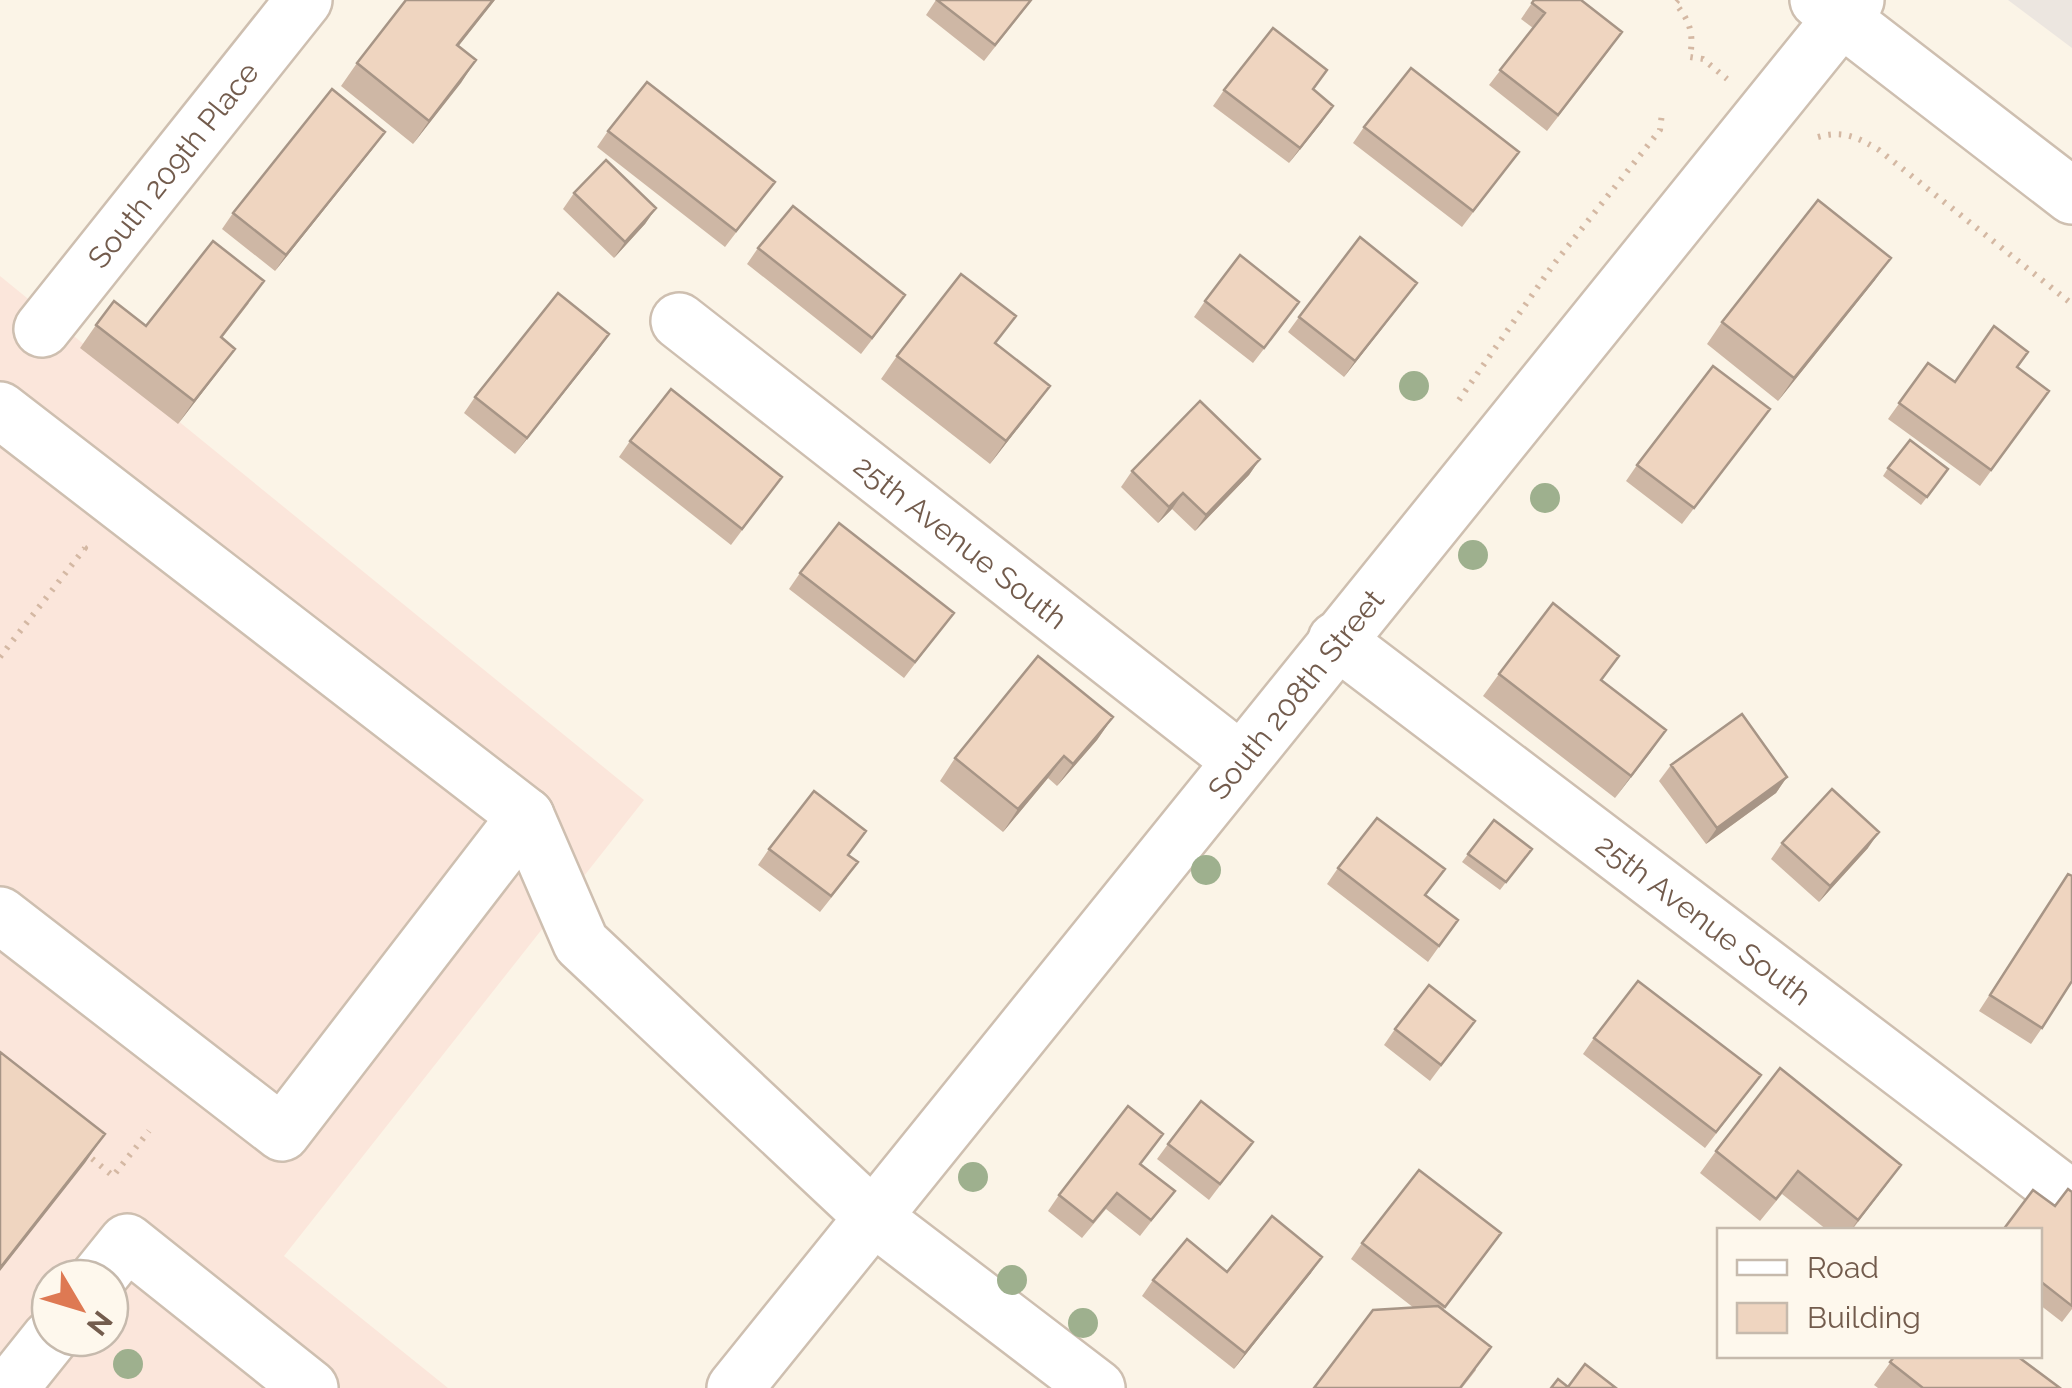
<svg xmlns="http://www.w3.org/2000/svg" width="2072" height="1388" viewBox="0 0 2072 1388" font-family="Raleway,sans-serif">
	<rect width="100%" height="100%" fill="#fbf4e7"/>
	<path fill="#fbe6db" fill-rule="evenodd" d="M0,276L644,800L284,1256L448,1388H0ZM50,1278H110V1338H50Z"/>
	<path fill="#ece6e0" d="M2008,0H2072V48Z"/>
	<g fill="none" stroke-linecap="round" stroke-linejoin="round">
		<defs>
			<g id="minor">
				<path d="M1818,0L2072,196"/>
				<path id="s1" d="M679,321L1241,761"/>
				<path id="s2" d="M42,329L304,0"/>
				<path d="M0,410L526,816L282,1133L0,915"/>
				<path id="s3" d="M1336,640L2072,1199"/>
				<path d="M526,816L581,943L873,1217L1097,1388"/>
				<path d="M98,1278L127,1242L310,1388"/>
				<path d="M10,1388L50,1338"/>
				<path id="s4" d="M735,1388L1856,0"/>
			</g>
		</defs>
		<use href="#minor" stroke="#cebfb0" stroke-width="60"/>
		<path stroke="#d4b8a3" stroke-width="6" stroke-dasharray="2.5 8" stroke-linecap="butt" d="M1678,0L1675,3C1690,21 1694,33 1690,57L1703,59L1727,79
			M1818,137C1843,130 1857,137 1879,150L2072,304
			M1459,400L1553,265L1660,130L1662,113
			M0,657L85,548L78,543
			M84,1152L113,1176L149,1131"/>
		<use href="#minor" stroke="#fff" stroke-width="55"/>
	</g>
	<g fill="#9eb08e">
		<circle cx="1414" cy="386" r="15"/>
		<circle cx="1545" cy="498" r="15"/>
		<circle cx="1473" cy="555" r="15"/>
		<circle cx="1206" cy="870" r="15"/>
		<circle cx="973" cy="1177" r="15"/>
		<circle cx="1012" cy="1280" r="15"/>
		<circle cx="1083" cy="1323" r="15"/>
		<circle cx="128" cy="1364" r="15"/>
	</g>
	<path fill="#ceb7a5" d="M936,0H1032L984,61L926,15Z
		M1534,0L1611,48L1547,131L1489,85L1533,28L1521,19Z
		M459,46L476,60L413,144L341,86L357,63Z
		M1224,90H1313L1322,122L1289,163L1213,106Z
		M1364,127L1519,152L1462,227L1353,143Z
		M608,131L775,182L725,247L597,147Z
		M374,147L275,271L222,229L233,213Z
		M574,193L656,208L645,224L614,258L563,209Z
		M758,248L894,311L861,354L747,264Z
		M1875,280L1778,401L1707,344L1722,322Z
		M1417,283L1344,377L1288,332L1299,317Z
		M1205,301L1288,318L1253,363L1194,317Z
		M249,303L222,338L235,349L178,424L80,348L96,325L146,326Z
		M996,344L1050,386L990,464L881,379L897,356Z
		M598,350L515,454L464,413L475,397Z
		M1928,363L1955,382L2017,367L2049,391L1980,486L1888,419Z
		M1770,409L1682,524L1626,481L1637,465Z
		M630,441L782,477L731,545L619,457Z
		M1260,459L1249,475L1195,531L1172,509L1158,523L1121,487L1132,471Z
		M1888,468L1948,469L1921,505L1883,476Z
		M800,573L954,613L904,678L789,589Z
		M1499,674L1602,681L1666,730L1615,798L1483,696Z
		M1113,717L1097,740L1057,786L1048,778L1003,832L940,781L955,758Z
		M1671,765L1787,777L1776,793L1706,844L1659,781Z
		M1494,820L1532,849L1500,890L1462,862Z
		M1782,843L1868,848L1819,902L1771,859Z
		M769,849L849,856L847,878L820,912L758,865Z
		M1338,868L1425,895L1458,920L1428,962L1327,884Z
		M2068,874L2042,1028L2031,1044L1979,1011Z
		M1475,1021L1430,1081L1384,1045L1395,1029Z
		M1594,1038L1750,1090L1705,1148L1583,1054Z
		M1253,1142L1209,1200L1157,1159L1168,1144Z
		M1716,1151L1901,1165L1852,1230H1827L1782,1194L1760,1221L1700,1173Z
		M1141,1164L1175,1191L1140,1236L1106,1209L1082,1238L1048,1211L1059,1195Z
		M2072,1192V1309L2062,1322L2040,1305V1230L2055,1206Z
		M1362,1243L1490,1249L1443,1310L1476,1370L1462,1388H1314L1414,1308L1351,1259Z
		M1227,1272L1311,1273L1234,1369L1142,1296L1153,1280Z
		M1895,1356L2060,1388H1878L1874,1385Z"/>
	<path fill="#a79586" d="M493,0H495L442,67L457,45Z
		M476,60L461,83L413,144L429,121Z
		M1333,106L1322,122L1289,163L1300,148Z
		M385,132L374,147L275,271L286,255Z
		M656,208L645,224L614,258L625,242Z
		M1891,258L1875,280L1778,401L1794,378Z
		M1417,283L1406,298L1344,377L1355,361Z
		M609,334L598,350L515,454L527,438Z
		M235,349L219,371L178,424L194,401Z
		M1050,386L1034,408L990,464L1006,441Z
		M1260,459L1249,475L1195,531L1206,515Z
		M1183,493L1172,509L1158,523L1169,507Z
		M1113,717L1097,740L1057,786L1073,764Z
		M1666,730L1650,753L1615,798L1631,776Z
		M1064,756L1048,778L1003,832L1018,809Z
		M1787,777L1776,793L1706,844L1717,828Z
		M1879,832L1868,848L1819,902L1830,886Z
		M105,1134L85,1163L0,1271V1268Z
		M1901,1165L1885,1187L1851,1230L1858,1220Z
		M1322,1257L1311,1273L1234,1369L1245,1353Z"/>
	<path fill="#efd5c0" stroke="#a79586" stroke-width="2.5" d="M406,0H493L457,45L476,60L429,121L357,63Z
		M937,0H1031L995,45Z
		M1534,0H1581L1622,32L1558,115L1500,70L1545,13L1532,3Z
		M1273,28L1327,70L1313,89L1333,106L1300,148L1224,90Z
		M1411,68L1519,152L1473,211L1364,127Z
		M647,82L775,182L736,231L608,131Z
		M332,89L385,132L286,255L233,213Z
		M606,160L656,208L625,242L574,193Z
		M1818,200L1891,258L1794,378L1722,322Z
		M793,206L905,295L872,338L758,248Z
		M1360,237L1417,283L1355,361L1299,317Z
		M213,241L264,281L221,337L235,349L194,401L96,325L114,301L146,326Z
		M1240,255L1299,302L1264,348L1205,301Z
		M961,274L1016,316L995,343L1050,386L1006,441L897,356Z
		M558,293L609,334L527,438L475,397Z
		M1994,326L2028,352L2017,367L2049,391L1991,470L1899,403L1928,363L1955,382Z
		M1713,366L1770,409L1694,508L1637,465Z
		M671,389L782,477L742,529L630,441Z
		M1200,401L1260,459L1206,515L1183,493L1169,507L1132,471Z
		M1910,440L1948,469L1927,497L1888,468Z
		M839,523L954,613L915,662L800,573Z
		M1553,603L1619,656L1601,680L1666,730L1631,776L1499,674Z
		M1038,656L1113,717L1073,764L1064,756L1018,809L955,758Z
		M1742,714L1787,777L1717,828L1671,765Z
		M1832,789L1879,832L1830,886L1782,843Z
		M814,791L866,831L848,855L858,862L831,896L769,849Z
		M1377,818L1445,869L1425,895L1458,920L1439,946L1338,868Z
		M1494,820L1532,849L1506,882L1468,854Z
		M2068,874L2072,876V981L2042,1028L1990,995Z
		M1638,981L1761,1075L1716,1132L1594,1038Z
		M1429,985L1475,1021L1441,1065L1395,1029Z
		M0,1052L105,1134L0,1268Z
		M1780,1068L1901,1165L1858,1220L1798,1171L1776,1199L1716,1151Z
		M1201,1101L1253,1142L1220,1184L1168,1144Z
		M1128,1106L1163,1134L1140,1164L1175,1191L1151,1220L1117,1193L1093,1222L1059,1195Z
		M1419,1170L1501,1233L1445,1307L1362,1243Z
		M2068,1189L2072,1192V1306L2040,1281V1230H2003L2033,1190L2055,1206Z
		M1272,1216L1322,1257L1245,1353L1153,1280L1187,1239L1227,1272Z
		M1438,1306L1491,1347L1460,1388H1314L1373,1310Z
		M1895,1356H2017L2060,1388H1923L1890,1362Z
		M1585,1364L1616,1388H1551L1558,1379L1568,1387Z"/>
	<g text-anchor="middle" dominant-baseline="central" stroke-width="9" stroke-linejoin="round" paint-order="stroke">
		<g font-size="30" fill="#735c4d" stroke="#fef8ed">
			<text stroke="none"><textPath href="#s2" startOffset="210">South 209th Place</textPath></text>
			<text stroke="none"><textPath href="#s1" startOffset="358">25th Avenue South</textPath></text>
			<text stroke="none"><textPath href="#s4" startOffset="892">South 208th Street</textPath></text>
			<text stroke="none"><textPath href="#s3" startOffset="462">25th Avenue South</textPath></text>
		</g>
	</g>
	<rect x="1717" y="1228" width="325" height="130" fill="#fef8ed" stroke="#c6baad" stroke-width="2.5"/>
	<rect x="1737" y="1260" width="50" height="15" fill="#ffffff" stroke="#c6baad" stroke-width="2.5"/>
	<text x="1807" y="1278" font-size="30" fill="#735c4d">Road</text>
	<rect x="1737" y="1303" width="50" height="30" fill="#efd5c0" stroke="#c6baad" stroke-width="2.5"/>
	<text x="1807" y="1328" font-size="30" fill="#735c4d">Building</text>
	<g transform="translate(80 1308) rotate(128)"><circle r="48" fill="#fef8ed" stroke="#c6baad" stroke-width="2.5"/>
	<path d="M0-8L18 38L0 25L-18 38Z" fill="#de7953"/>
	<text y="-15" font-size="28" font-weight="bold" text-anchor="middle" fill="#735c4d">N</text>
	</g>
</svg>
